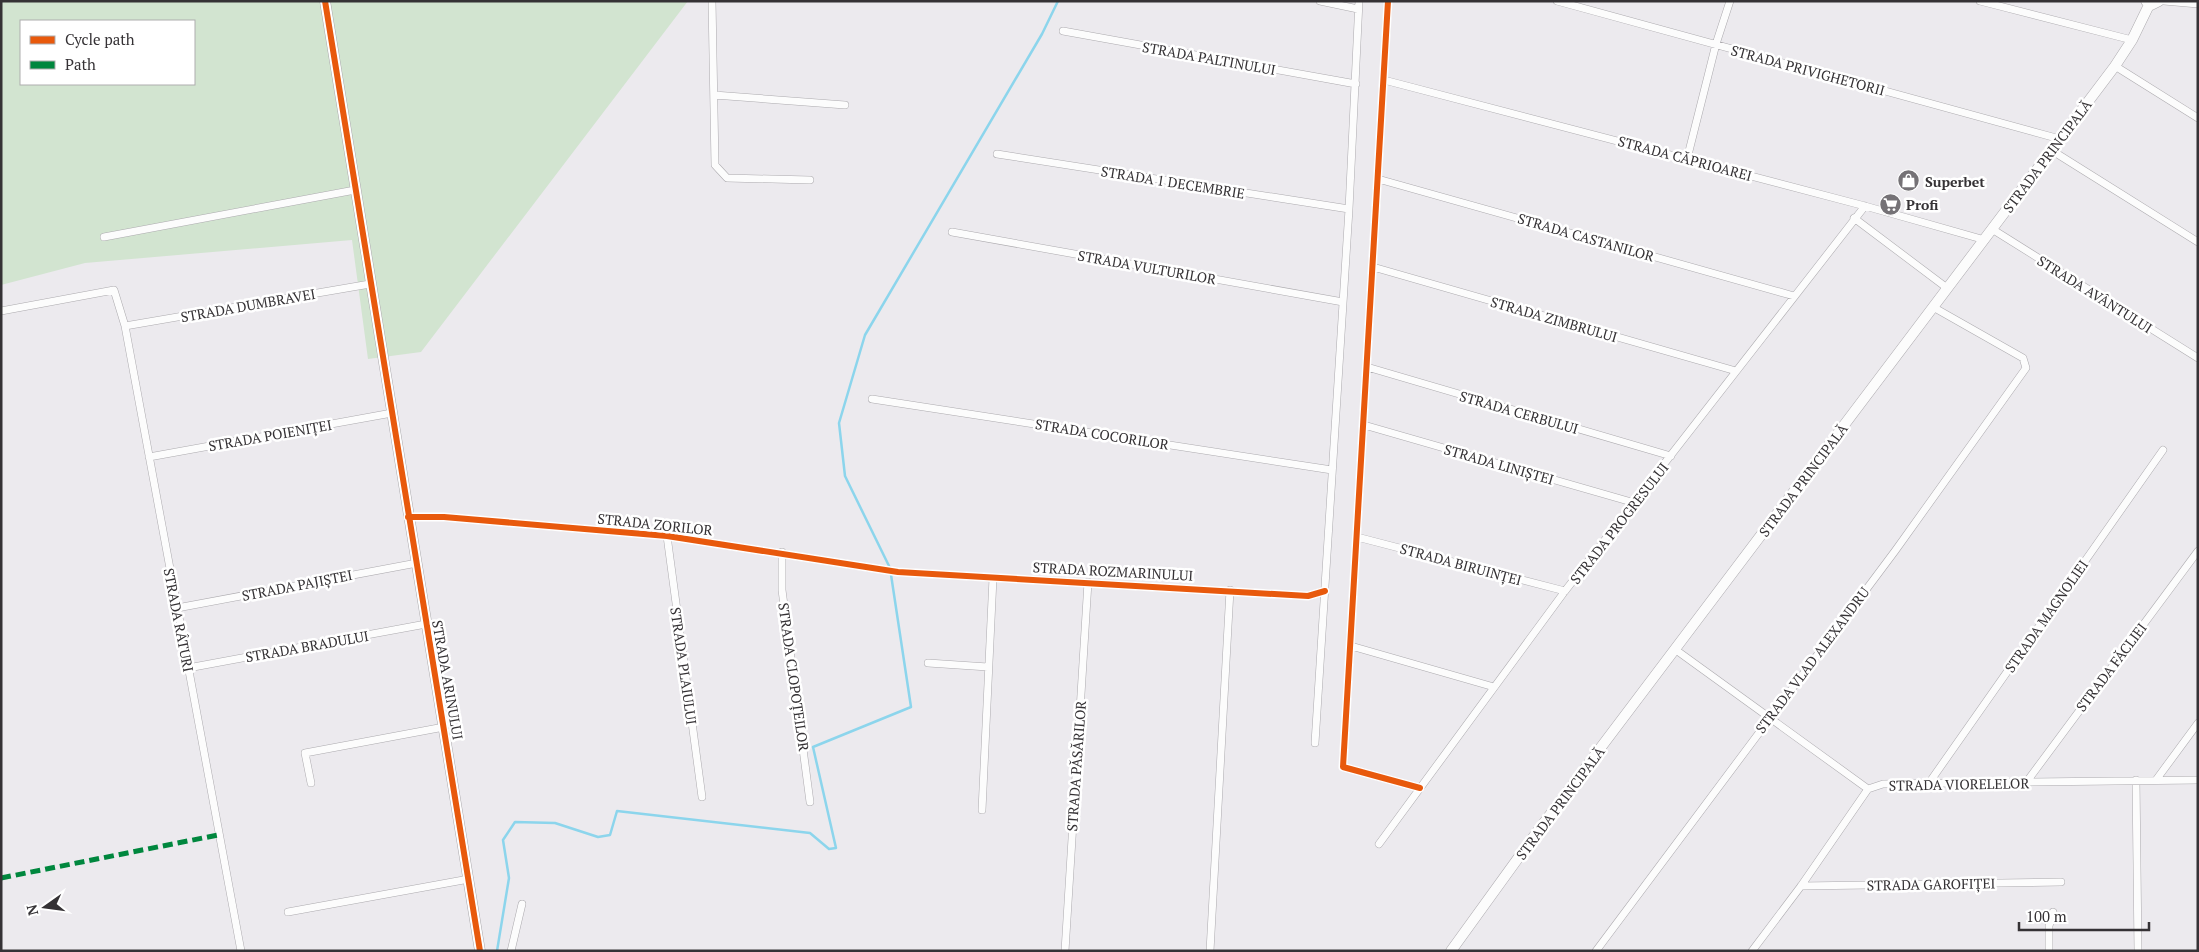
<svg xmlns="http://www.w3.org/2000/svg" width="2199" height="952" viewBox="0 0 2199 952" font-family="'PT Serif',serif">
	<rect width="100%" height="100%" fill="#eceaee"/>
	<path fill="#d2e4d0" fill-rule="evenodd" d="M1,1H688L421,352L368,359L352,240L85,263L1,285ZM21,21H194V84H21Z"/>
	<g fill="none" stroke-linecap="round" stroke-linejoin="round">
		<path stroke="#8cd5ec" stroke-width="2.5" d="M497,951L509,878L503,840L515,822L555,823L598,837L610,835L617,811L810,833L829,849L836,848L813,747L911,707L890,568L845,476L839,423L865,335L1042,34L1058,1"/>
		<defs>
			<path id="street" d="M712,1L715,165L727,178L810,180
				M1320,1L1358,9
				M1388,1L1343,767L1420,788
				M1557,1L2060,139
				M1980,1L2132,40
				M2164,1L2198,4
				M1063,31L1356,84
				M2115,66L2198,118
				M1384,80L1865,206L1985,240
				M714,95L845,105
				M2051,150L2198,242
				M997,154L1349,209
				M1687,159L1716,44L1730,1
				M1378,179L1794,296
				M1854,218L1947,288
				M1992,229L2198,358
				M952,232L1343,302
				M104,237L355,190
				M1373,267L1736,371
				M1,311L114,290L125,326L241,951
				M125,326L370,284
				M1367,367L1671,456
				M872,399L1332,470
				M1364,425L1635,503
				M149,457L392,413
				M408,517H444L667,536L898,572L1308,596L1325,591
				M667,536L702,797
				M1357,537L1565,591
				M782,552V590L810,802
				M177,608L417,563
				M1351,646L1494,687
				M1676,650L1868,789L1883,784L2198,780
				M928,663L988,667
				M188,668L426,624
				M1315,743L1349,209L1359,1
				M2136,780L2138,951
				M2156,780L2198,723
				M311,783L305,753L444,727
				M1929,783L2163,450
				M2025,784L2198,551
				M982,810L993,578
				M1379,844L1565,591L1865,206
				M1801,886L2061,882
				M288,912L469,879
				M511,951L522,904
				M1065,951L1088,582
				M1210,951L1230,590
				M1596,951L1895,551L2026,368L2023,358L1933,307
				M1752,951L1801,886L1868,789
				M2049,951V926L2053,912"/>
			<path id="secondary" d="M325,1L480,951
				M2146,1L2151,5L2159,1
				M1451,951L1537,832L2115,66L2132,40L2149,5"/>
		</defs>
		<use href="#street" stroke="#acaaae" stroke-width="8"/>
		<use href="#secondary" stroke="#acaaae" stroke-width="11"/>
		<use href="#street" stroke="#fcfcfc" stroke-width="7"/>
		<use href="#secondary" stroke="#fcfcfc" stroke-width="10"/>
		<path stroke="#00873e" stroke-width="5" stroke-dasharray="10 5" stroke-linecap="butt" d="M1,878L218,835"/>
		<defs>
			<path id="cycleway" d="M325,1L480,951
				M1388,1L1343,767L1420,788
				M408,517H444L667,536L898,572L1308,596L1325,591"/>
		</defs>
		<use href="#cycleway" stroke="#fff" stroke-width="9"/>
		<use href="#cycleway" stroke="#e8590c" stroke-width="6"/>
	</g>
	<defs>
		<symbol id="shop-disc" viewBox="-11 -11 22 22"><circle r="9.5" fill="#757276" stroke="#fff"/><path d="M-5-2.5h2.3a2.7 3.5 0 0 1 5.4 0H5L5.5 6h-11ZM-1.5-2.5h3a1.5 2.3 0 0 0-3 0Z" fill="#fff"/></symbol>
		<symbol id="supermarket-disc" viewBox="-11 -11 22 22"><circle r="9.5" fill="#757276" stroke="#fff"/><path d="M-6-5.5h2.5l.6 2H6L4.5 2H-2.5L-4.4-4H-6ZM-1.5 3.2a1.3 1.3 0 1 0 .1 0ZM3 3.2a1.3 1.3 0 1 0 .1 0Z" fill="#fff"/></symbol>
	</defs>
	<g fill-rule="evenodd">
		<use href="#shop-disc" x="1896" y="168" width="25" height="25"/>
		<use href="#supermarket-disc" x="1878" y="192" width="25" height="25"/>
	</g>
	<g text-anchor="middle" dominant-baseline="central" stroke-width="5" stroke-linejoin="round" paint-order="stroke">
		<g font-size="14" fill="#353235" stroke="#fff">
			<text transform="translate(1209 58) rotate(10)">STRADA PALTINULUI</text>
			<text transform="translate(1808 70) rotate(15)">STRADA PRIVIGHETORII</text>
			<text transform="translate(2047 156) rotate(-53)">STRADA PRINCIPALĂ</text>
			<text transform="translate(1685 158) rotate(15)">STRADA CĂPRIOAREI</text>
			<text transform="translate(1173 182) rotate(9)">STRADA 1 DECEMBRIE</text>
			<text transform="translate(1586 237) rotate(16)">STRADA CASTANILOR</text>
			<text transform="translate(1147 267) rotate(10)">STRADA VULTURILOR</text>
			<text transform="translate(2095 294) rotate(32)">STRADA AVÂNTULUI</text>
			<text transform="translate(248 305) rotate(-10)">STRADA DUMBRAVEI</text>
			<text transform="translate(1554 319) rotate(16)">STRADA ZIMBRULUI</text>
			<text transform="translate(1519 412) rotate(16)">STRADA CERBULUI</text>
			<text transform="translate(1102 434) rotate(9)">STRADA COCORILOR</text>
			<text transform="translate(270 435) rotate(-10)">STRADA POIENIȚEI</text>
			<text transform="translate(1499 464) rotate(16)">STRADA LINIȘTEI</text>
			<text transform="translate(1803 480) rotate(-53)">STRADA PRINCIPALĂ</text>
			<text transform="translate(1619 523) rotate(-52)">STRADA PROGRESULUI</text>
			<text transform="translate(655 524) rotate(6)">STRADA ZORILOR</text>
			<text transform="translate(1461 564) rotate(15)">STRADA BIRUINȚEI</text>
			<text transform="translate(1113 571) rotate(3)">STRADA ROZMARINULUI</text>
			<text transform="translate(297 585) rotate(-11)">STRADA PAJIȘTEI</text>
			<text transform="translate(2046 616) rotate(-55)">STRADA MAGNOLIEI</text>
			<text transform="translate(179 620) rotate(79)">STRADA RÂTURI</text>
			<text transform="translate(307 646) rotate(-10)">STRADA BRADULUI</text>
			<text transform="translate(1812 660) rotate(-53)">STRADA VLAD ALEXANDRU</text>
			<text transform="translate(684 666) rotate(82)">STRADA PLAIULUI</text>
			<text transform="translate(2111 667) rotate(-53)">STRADA FĂCLIEI</text>
			<text transform="translate(794 677) rotate(82)">STRADA CLOPOȚEILOR</text>
			<text transform="translate(448 680) rotate(80)">STRADA ARINULUI</text>
			<text transform="translate(1076 766) rotate(-86)">STRADA PĂSĂRILOR</text>
			<text transform="translate(1959 784) rotate(-1)">STRADA VIORELELOR</text>
			<text transform="translate(1560 803) rotate(-53)">STRADA PRINCIPALĂ</text>
			<text transform="translate(1931 884) rotate(-1)">STRADA GAROFIȚEI</text>
		</g>
		<g font-size="14" font-weight="bold" fill="#353235" stroke="#fff" text-anchor="start">
			<text x="1925" y="181">Superbet</text>
			<text x="1906" y="204">Profi</text>
		</g>
	</g>
	<rect width="2199" height="952" fill="none" stroke="#353235" stroke-width="5"/>
	<rect x="20" y="20" width="175" height="65" fill="#ffffff" stroke="#aeadae"/>
	<rect x="30" y="36" width="25" height="8" fill="#e8590c" stroke="#aeadae"/>
	<text x="65" y="45" font-size="15" fill="#353235">Cycle path</text>
	<rect x="30" y="61" width="25" height="8" fill="#00873e" stroke="#aeadae"/>
	<text x="65" y="70" font-size="15" fill="#353235">Path</text>
	<g transform="translate(45 907) rotate(256)" stroke="#ffffff" stroke-width="4" paint-order="stroke">
	<path d="M0-4L9 19L0 12L-9 19Z" fill="#353235"/>
	<text y="-8" font-size="14" font-weight="bold" text-anchor="middle" fill="#353235">N</text>
	</g>
	<path d="M2019 922v8h130v-8" fill="none" stroke="#353235" stroke-width="2.5"/>
	<text x="2026" y="922" font-size="15" fill="#353235" stroke="#ffffff" stroke-width="4" paint-order="stroke">100 m</text>
</svg>
